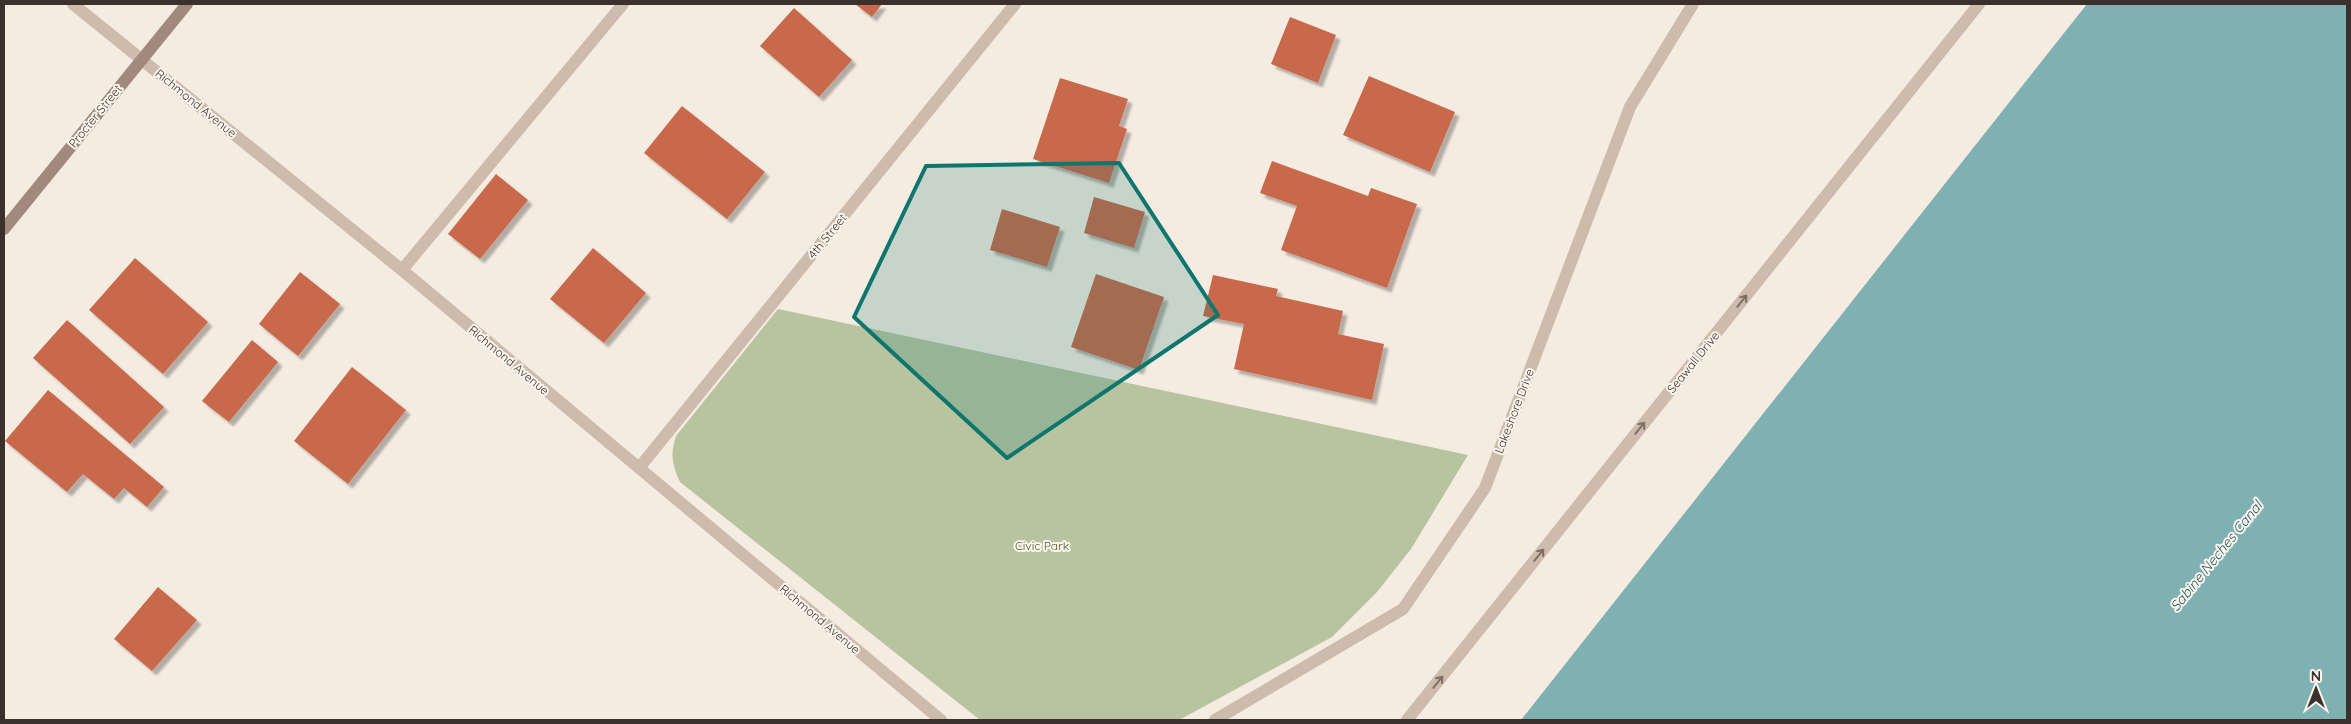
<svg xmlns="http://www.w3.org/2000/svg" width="2351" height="724" viewBox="0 0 2351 724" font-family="Quicksand,sans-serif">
	<defs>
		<filter id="shadow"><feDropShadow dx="4.5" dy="4.5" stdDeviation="1" flood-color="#0004"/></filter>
	</defs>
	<rect width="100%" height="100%" fill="#f4ebe1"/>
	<path fill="#b8c4a0" d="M778,309L1468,455L1411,549L1377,592L1332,637L1179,720H980L680,482C672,465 670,454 676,436Z"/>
	<path fill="#7fb0b2" d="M2087,4H2347V720H1521Z"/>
	<path fill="#c8694b" filter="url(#shadow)" d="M855,4H882L872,17Z
		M794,8L852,60L819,97L760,46Z
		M1290,17L1336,35L1318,83L1271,64Z
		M1369,76L1455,112L1430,172L1343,135Z
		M1060,78L1128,99L1119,126L1127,129L1109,183L1033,159Z
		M682,106L765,172L727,219L644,153Z
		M1272,161L1368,196L1371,188L1417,204L1387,288L1281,250L1297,206L1260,193Z
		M496,174L528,200L480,259L448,234Z
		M1094,197L1145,212L1134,248L1084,233Z
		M1002,209L1060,227L1047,267L990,250Z
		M593,248L646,293L604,343L550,299Z
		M135,258L208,322L163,374L89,310Z
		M300,272L340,304L298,356L259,324Z
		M1096,274L1164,297L1139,370L1071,347Z
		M1213,275L1278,289L1276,296L1343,311L1338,334L1384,344L1372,400L1234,369L1244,324L1203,316Z
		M67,320L164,407L130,444L33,358Z
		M252,340L278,362L229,422L202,401Z
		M352,367L406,410L348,484L294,441Z
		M48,390L164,487L147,507L124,488L114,499L83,474L67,492L5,441Z
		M158,587L197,620L152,671L114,639Z"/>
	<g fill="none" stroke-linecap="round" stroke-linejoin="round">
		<path stroke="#cdbbac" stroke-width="12" d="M402,270L623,4"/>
		<path stroke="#cdbbac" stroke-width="12" d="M73,4L402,270L941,720
			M639,468L1015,4
			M1407,720L1979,4"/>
		<path stroke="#cdbbac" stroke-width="12" d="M1215,720L1403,609L1485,488L1630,107L1693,4"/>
		<path stroke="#a18a7d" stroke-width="12" d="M4,229L187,4"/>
	</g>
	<defs><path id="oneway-shaft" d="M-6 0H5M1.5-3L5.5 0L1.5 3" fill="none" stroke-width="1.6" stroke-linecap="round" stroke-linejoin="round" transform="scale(1.25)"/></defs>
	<g stroke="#7d6f65">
		<use href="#oneway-shaft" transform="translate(1742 301) rotate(-51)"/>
		<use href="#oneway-shaft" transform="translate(1640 428) rotate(-51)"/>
		<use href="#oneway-shaft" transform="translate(1539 555) rotate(-51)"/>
		<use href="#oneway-shaft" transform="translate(1438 682) rotate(-51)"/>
	</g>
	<path fill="#0f766e" fill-opacity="0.2" stroke="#0f766e" stroke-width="4" stroke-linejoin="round" d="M1119,163L1218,315L1007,458L854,317L926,166Z"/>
	<g text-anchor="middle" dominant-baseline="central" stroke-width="4" stroke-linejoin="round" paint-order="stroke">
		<g font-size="12" fill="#3b302b" stroke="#fbf5ee">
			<text transform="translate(196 103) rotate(39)">Richmond Avenue</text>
			<text transform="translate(95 116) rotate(-51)">Procter Street</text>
			<text transform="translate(827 236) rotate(-51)">4th Street</text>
			<text transform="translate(509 360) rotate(40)">Richmond Avenue</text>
			<text transform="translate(1693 362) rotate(-51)">Seawall Drive</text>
			<text transform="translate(1514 411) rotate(-69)">Lakeshore Drive</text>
			<text transform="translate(820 619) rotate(40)">Richmond Avenue</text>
		</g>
		<g font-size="12" fill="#4a5a2e" stroke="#fbf5ee">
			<text x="1042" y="545">Civic Park</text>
		</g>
		<g font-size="14" font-style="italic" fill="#1f5a5e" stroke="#fbf5ee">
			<text transform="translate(2216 556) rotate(-51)">Sabine Neches Canal</text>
		</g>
	</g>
	<rect width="2351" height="724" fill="none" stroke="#3b302b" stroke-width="10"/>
	<g transform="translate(2316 689)" stroke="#fbf5ee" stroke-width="4" paint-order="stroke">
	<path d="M0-4L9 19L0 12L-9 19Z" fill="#3b302b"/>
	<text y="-8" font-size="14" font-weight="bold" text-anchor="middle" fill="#3b302b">N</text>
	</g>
</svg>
